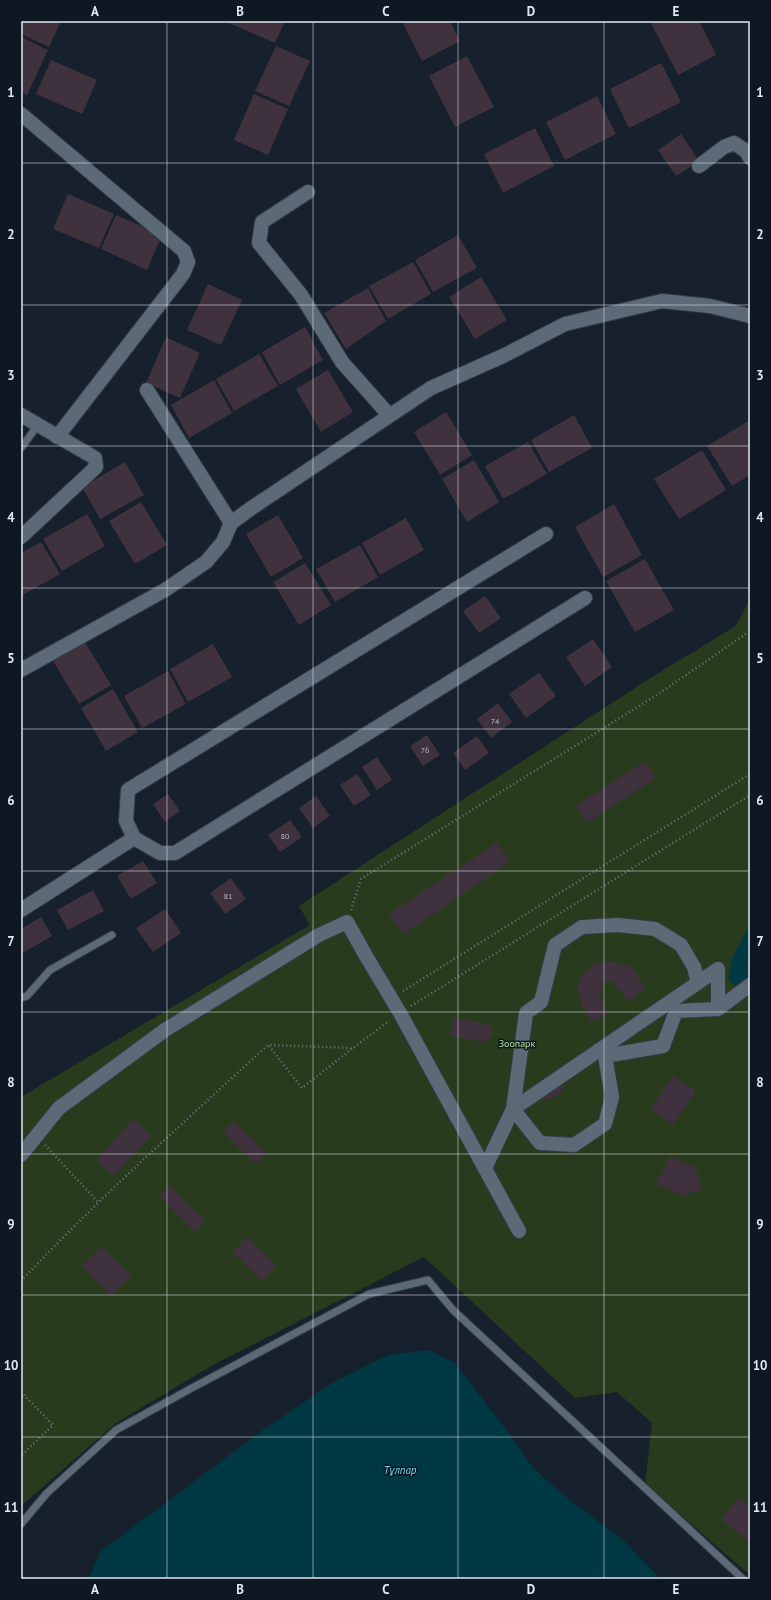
<svg xmlns="http://www.w3.org/2000/svg" width="771" height="1600" viewBox="0 0 771 1600" font-family="'PT Sans',sans-serif">
	<rect width="100%" height="100%" fill="#16212d"/>
	<path fill="#293b1d" d="M750,599V1575L645,1484L652,1423L617,1392L575,1398L424,1257L213,1365L116,1423L21,1506V1097L310,925L299,906L652,677L736,626Z"/>
	<path fill="#003844" d="M750,926V963L746,970L750,973V980L744,988L732,984L728,979L733,957L748,927Z
		M428,1350L454,1362L508,1432L533,1468L571,1501L623,1540L661,1579H88L101,1551L263,1430L334,1382L388,1355Z"/>
	<path fill="#3f323e" d="M21,21H61L49,47L21,34Z
		M230,21H285L275,43L229,23Z
		M402,21H450L460,41L422,61Z
		M656,21H699L716,55L678,75L651,23Z
		M21,37L48,50L27,95L21,92Z
		M276,46L310,61L289,106L255,91Z
		M467,56L494,107L455,127L429,76Z
		M51,60L97,80L82,114L36,94Z
		M661,63L681,102L629,128L610,89Z
		M254,94L288,109L268,155L234,140Z
		M597,96L616,134L565,160L546,122Z
		M535,128L554,166L503,193L484,154Z
		M681,134L699,161L676,176L658,150Z
		M68,194L114,214L99,248L53,229Z
		M116,215L162,235L147,270L101,249Z
		M458,235L477,268L433,292L415,260Z
		M413,262L431,294L388,319L369,286Z
		M481,277L507,320L475,339L449,297Z
		M208,284L242,300L221,345L187,330Z
		M368,288L386,321L346,349L324,313Z
		M305,327L323,360L280,385L262,352Z
		M166,337L200,353L180,398L146,383Z
		M259,354L278,386L234,411L216,379Z
		M328,370L353,412L321,432L296,389Z
		M214,380L232,413L189,438L171,405Z
		M446,412L472,455L440,475L414,432Z
		M574,415L592,448L549,472L531,440Z
		M750,420V475L732,486L707,446Z
		M528,442L547,474L503,499L485,466Z
		M702,450L726,490L679,519L654,479Z
		M474,460L499,502L467,522L442,479Z
		M125,462L144,495L100,519L82,487Z
		M141,502L167,545L135,564L109,521Z
		M614,504L642,555L603,577L575,527Z
		M87,514L105,546L62,571L43,539Z
		M278,515L303,558L271,577L246,534Z
		M406,518L424,550L380,575L362,543Z
		M41,542L60,574L21,596V553Z
		M360,545L378,577L335,602L316,569Z
		M645,559L674,610L635,632L606,581Z
		M305,563L331,605L299,625L273,582Z
		M485,596L501,618L479,633L463,611Z
		M593,639L612,667L585,686L566,657Z
		M85,642L111,685L79,704L53,661Z
		M213,644L232,677L188,702L170,669Z
		M168,671L186,704L142,728L124,696Z
		M539,673L556,696L526,718L509,694Z
		M113,689L138,732L106,751L81,708Z
		M498,703L512,722L491,738L477,719Z
		M427,735L440,755L423,766L410,746Z
		M477,736L489,753L465,770L453,753Z
		M377,757L392,780L377,790L362,767Z
		M645,761L656,778L587,823L576,806Z
		M357,774L371,795L354,806L340,785Z
		M168,794L180,811L165,822L153,804Z
		M316,796L330,816L313,828L299,808Z
		M290,820L302,837L280,852L268,835Z
		M497,843L510,862L403,934L389,914Z
		M143,861L157,883L131,899L117,876Z
		M231,878L246,899L225,914L210,893Z
		M93,890L104,911L68,930L57,910Z
		M165,909L181,933L153,952L136,928Z
		M41,917L52,936L21,954V929Z
		M611,962L631,967L645,988L628,1001L612,981L602,983L600,994L608,1014L591,1022L582,1005L577,989L582,975L595,963Z
		M453,1018L488,1024L493,1033L485,1042L450,1036Z
		M562,1076L563,1089L554,1098L543,1099L536,1093Z
		M673,1076L696,1091L673,1124L650,1109Z
		M133,1119L151,1136L114,1176L96,1160Z
		M234,1121L267,1153L256,1164L223,1132Z
		M670,1156L696,1168L702,1189L682,1196L656,1184Z
		M170,1186L205,1221L195,1232L160,1196Z
		M247,1237L277,1266L262,1281L232,1252Z
		M101,1247L131,1276L111,1296L82,1266Z
		M738,1498L750,1507V1543L721,1519Z"/>
	<g fill="none" stroke-linecap="round" stroke-linejoin="round">
		<defs>
			<path id="service" d="M21,448L38,425
				M21,998L27,996L50,970L112,935
				M21,1524L47,1493L116,1430L190,1389L369,1294L428,1280L453,1310L743,1579"/>
			<path id="minor" d="M21,114L184,251L188,262L183,274L57,437
				M699,166L724,147L734,143L746,151L750,158
				M308,192L262,222L259,243L301,295L342,362L389,415
				M147,390L231,523
				M21,415L95,458L96,467L21,537
				M546,534L128,790L126,821L134,838L160,853H175L585,598
				M21,670L165,590L206,562L223,542L231,523L250,509L431,388L503,356L565,324L662,301L710,306L750,316
				M21,910L134,838
				M718,1009L750,985
				M21,1155L59,1108L165,1030L319,935L347,922L366,956L400,1013L519,1231
				M485,1168L513,1109L718,969V1009L676,1011L663,1046L605,1056L612,1097L605,1124L574,1145L540,1143L513,1109L526,1013L541,1002L555,945L582,927L618,925L655,929L681,945L694,967L698,983"/>
		</defs>
		<use href="#service" stroke="#343b45" stroke-width="9"/>
		<use href="#minor" stroke="#343b45" stroke-width="16"/>
		<path stroke="#6c7680" stroke-width="2.5" stroke-dasharray="1 3" stroke-linecap="butt" d="M351,910L361,879L660,693L750,631
			M403,991L750,774
			M411,1006L750,795
			M269,1046L302,1088L353,1048
			M45,1145L98,1202
			M21,1281C99,1198 184,1122 268,1045L353,1048L389,1021
			M21,1392L53,1425L21,1456"/>
		<use href="#service" stroke="#5c6977" stroke-width="7"/>
		<use href="#minor" stroke="#5c6977" stroke-width="14"/>
	</g>
	<path fill="none" stroke="#e1e8f0" stroke-width="1" stroke-opacity="0.55" d="M167,21V1579M313,21V1579M458,21V1579M604,21V1579M21,163H750M21,305H750M21,446H750M21,588H750M21,729H750M21,871H750M21,1012H750M21,1154H750M21,1295H750M21,1437H750"/>
	<g text-anchor="middle" dominant-baseline="central" stroke-width="3" stroke-linejoin="round" paint-order="stroke">
		<g font-size="8" fill="#b8bac4">
			<text x="495" y="721">74</text>
			<text x="425" y="750">76</text>
			<text x="285" y="836">80</text>
			<text x="228" y="896">81</text>
		</g>
		<g font-size="10" fill="#bbe5a1" stroke="#0d1823">
			<text x="517" y="1043">Зоопарк</text>
		</g>
		<g font-size="11" font-style="italic" fill="#72d7f1" stroke="#0d1823">
			<text x="400" y="1470">Тұлпар</text>
		</g>
	</g>
	<rect width="771" height="1600" fill="none" stroke="#0d1823" stroke-width="44"/>
	<rect x="22" y="22" width="727" height="1556" fill="none" stroke="#e1e8f0" stroke-width="1.5"/>
	<g font-size="13" text-anchor="middle" font-weight="bold" fill="#e1e8f0">
		<text x="95" y="16">A</text>
		<text x="240" y="16">B</text>
		<text x="386" y="16">C</text>
		<text x="531" y="16">D</text>
		<text x="676" y="16">E</text>
		<text x="11" y="97">1</text>
		<text x="760" y="97">1</text>
		<text x="11" y="239">2</text>
		<text x="760" y="239">2</text>
		<text x="11" y="380">3</text>
		<text x="760" y="380">3</text>
		<text x="11" y="522">4</text>
		<text x="760" y="522">4</text>
		<text x="11" y="663">5</text>
		<text x="760" y="663">5</text>
		<text x="11" y="805">6</text>
		<text x="760" y="805">6</text>
		<text x="11" y="946">7</text>
		<text x="760" y="946">7</text>
		<text x="11" y="1087">8</text>
		<text x="760" y="1087">8</text>
		<text x="11" y="1229">9</text>
		<text x="760" y="1229">9</text>
		<text x="11" y="1370">10</text>
		<text x="760" y="1370">10</text>
		<text x="11" y="1512">11</text>
		<text x="760" y="1512">11</text>
		<text x="95" y="1594">A</text>
		<text x="240" y="1594">B</text>
		<text x="386" y="1594">C</text>
		<text x="531" y="1594">D</text>
		<text x="676" y="1594">E</text>
	</g>
</svg>
